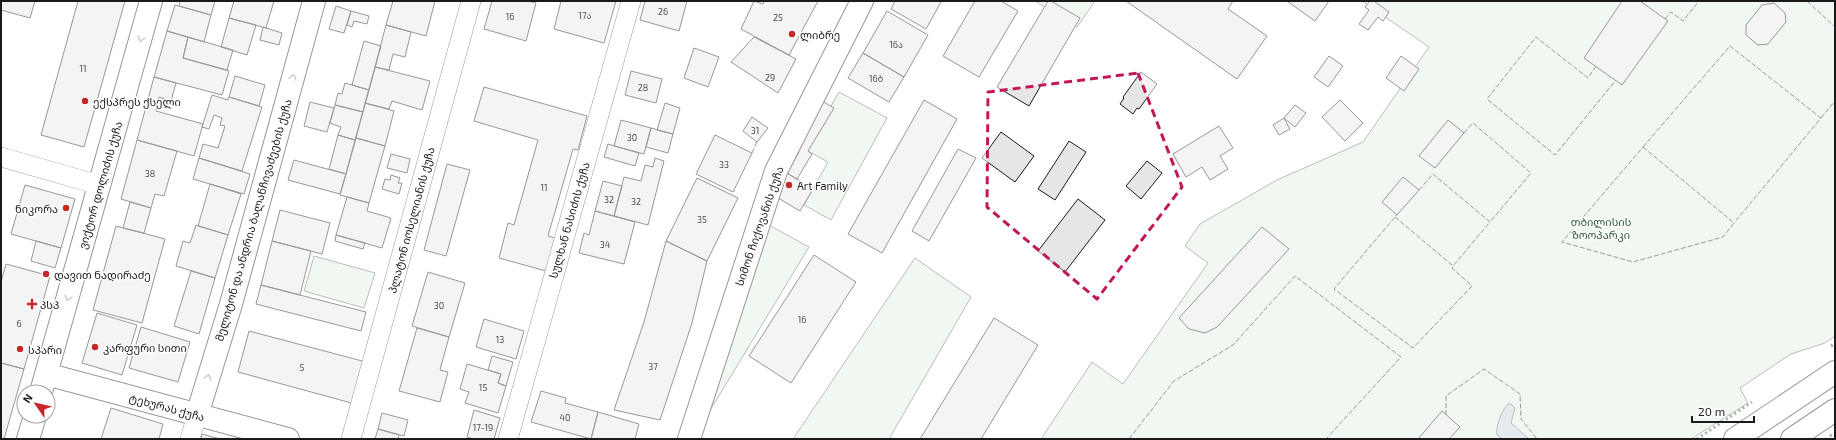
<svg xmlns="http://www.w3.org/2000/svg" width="1836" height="440" viewBox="0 0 1836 440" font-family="'Exo 2','Noto Sans Georgian',sans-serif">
	<rect width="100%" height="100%" fill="#fff"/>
	<path fill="#e0efe3" stroke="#6a6a6a" d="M1035,1H1095L1077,27Z
		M1362,1H1835V336L1825,343L1791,354L1740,388L1748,403L1691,439H1041L1092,362L1123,384L1208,263L1185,246L1200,224L1277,180L1363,142L1429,47Z
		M839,92L887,118L831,220L804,205L828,162L806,150Z
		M767,224L809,247L700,427Z
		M314,256L375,273L364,308L304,291Z
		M915,258L971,297L889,439H793Z"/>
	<path fill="#c6d2dc" stroke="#6a6a6a" d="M1508,404H1511L1515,408L1511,423L1529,439H1503L1497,435C1495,428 1502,409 1508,404Z"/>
	<path fill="#e6e6e6" stroke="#1a1a1a" d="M1,1H35L30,18L1,10Z
		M78,1H125L84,147L41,135Z
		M180,1H215L211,15L179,6Z
		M234,1H274L266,28L229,18Z
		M393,1H435L426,36L386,25Z
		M492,1H528L536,3L526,41L484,29Z
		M561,1H616L604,43L554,29Z
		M645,1H687L679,31L640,20Z
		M754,1L763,4L764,1H818L789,55L741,29Z
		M895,1H940L941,2L926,29L891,9Z
		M975,1H1001L1018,11L979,77L943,56Z
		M1048,1H1051L1080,18L1029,106L997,87Z
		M1126,1H1233L1228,9L1267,36L1237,79Z
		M1287,1H1329L1315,21Z
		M1370,1H1374L1389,12L1383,21L1378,17L1368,30L1359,24L1369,10L1365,7Z
		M1622,1H1640L1668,21L1622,85L1584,58Z
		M1774,3L1785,13L1786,22L1768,44L1758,45L1746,35V25L1762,5Z
		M175,5L211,15L204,42L167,31Z
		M336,6L351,11L344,33L329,29Z
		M351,11L369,16L367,24L354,21L352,27L347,25Z
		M887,11L928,35L904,77L863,53Z
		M229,18L256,25L247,55L221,47Z
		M386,25L411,32L405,57L393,54L389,70L375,67Z
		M263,27L282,33L279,45L260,40Z
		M167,31L188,37L183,58L229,71L222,95L154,77Z
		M188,37L233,50L227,70L183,58Z
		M754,37L796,59L778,93L731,62Z
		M364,41L381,46L369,90L352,85Z
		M694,48L719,57L708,87L684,78Z
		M863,53L904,77L889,102L848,78Z
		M1329,56L1343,66L1328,87L1314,77Z
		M1401,56L1419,69L1404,91L1386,78Z
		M375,67L430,81L422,110L392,101L389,109L365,103Z
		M631,71L662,79L656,103L625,95Z
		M1141,72L1157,84L1139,109L1137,108L1133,114L1120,104L1124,98L1123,97Z
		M235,76L265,85L259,106L229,97Z
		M154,77L176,83L171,101L159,97L156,111L203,124L194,156L137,140Z
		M345,83L369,90L363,112L335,105L338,93L342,94Z
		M484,87L587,116L578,150L573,149L548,236L555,238L546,271L499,258L508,223L514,225L538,140L474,121Z
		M212,95L228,100L229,97L262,107L242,171L199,158L203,144L218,148L225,126L220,125L222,118L214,115L209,129L202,127Z
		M924,100L957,119L882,253L848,234Z
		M1340,100L1363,123L1345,141L1322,117Z
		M822,101L834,108L808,151L812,154L797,179L787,173L799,152L794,149Z
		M310,102L334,108L327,132L304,126Z
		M365,103L394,111L385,146L356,138Z
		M665,103L680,108L673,134L657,130Z
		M335,105L363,112L355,140L338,135L341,127L330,123Z
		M1295,105L1306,113L1295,127L1284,118Z
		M752,117L768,128L757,142L743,131Z
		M1284,118L1290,129L1279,135L1273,125Z
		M621,120L651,128L644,154L614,146Z
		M1448,120L1464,133L1435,168L1419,156Z
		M1219,126L1233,148L1220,156L1228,169L1210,180L1202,167L1186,177L1173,154Z
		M651,128L673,134L668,153L646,147Z
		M1001,132L1034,156L1015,182L982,158Z
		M338,135L355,140L346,174L329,169Z
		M715,135L752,153L733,192L696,174Z
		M356,138L385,146L369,203L340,195Z
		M137,140L177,151L164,196L155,194L151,208L121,199Z
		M1069,141L1086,152L1055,200L1038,189Z
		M608,144L639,153L635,166L604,157Z
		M958,149L976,158L929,241L912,231Z
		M391,154L410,159L407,173L387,168Z
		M199,158L250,174L244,194L193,179Z
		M655,158L664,161L648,225L614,216L624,177L641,181L645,165L653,167Z
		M294,160L346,174L340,194L288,180Z
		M1147,161L1162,173L1141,199L1126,186Z
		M447,164L470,170L446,256L424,250Z
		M787,173L813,189L800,211L773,195Z
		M391,175L400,178L398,183H402L399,194L382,189L385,179L390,180Z
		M1403,177L1419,190L1397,215L1382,202Z
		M697,178L738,198L707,261L666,241Z
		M603,181L622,186L614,216L595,211Z
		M210,184L241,194L228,235L198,226Z
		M25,185L75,199L61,248L11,234Z
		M347,197L369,203L367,211L391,218L382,248L336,235Z
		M1078,199L1105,220L1065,272L1038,251Z
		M130,202L151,208L144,233L123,228Z
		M280,210L330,223L322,254L272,241Z
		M595,211L635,222L624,264L579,253L584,233L589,235Z
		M196,225L228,235L215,278L176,266L183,241L190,243Z
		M116,226L165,239L142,323L93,310Z
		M1262,227L1289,249L1217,327L1205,333L1189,329L1179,318Z
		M336,235L365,243L363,249L335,241Z
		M36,241L61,248L55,268L31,261Z
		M272,241L311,251L300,295L261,285Z
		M666,241L707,261L692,323L660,420L614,410L644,322Z
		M814,255L856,282L791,383L749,356Z
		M6,264L50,276L24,369L1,363V282Z
		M191,271L215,278L199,334L174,326Z
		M428,272L465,283L449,337L412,326Z
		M261,285L366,312L361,331L256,304Z
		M97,313L137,325L122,375L82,363Z
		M994,318L1038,345L981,439H920Z
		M484,319L524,331L516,359L476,347Z
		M141,327L190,342L178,382L129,368Z
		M417,328L449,337L440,370L448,372L440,402L399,391Z
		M249,331L366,362L355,404L238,372Z
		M492,356L513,362L506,386L498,383L501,374L488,370Z
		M1,363L24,369L4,439H1Z
		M467,364L501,374L498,383L506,386L498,413L465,403L469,392L460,389Z
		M541,391L566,398L565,403L598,412L591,439L531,422Z
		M111,408L163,424L159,439H101Z
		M474,410L500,418L494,439H473L467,437Z
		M1442,411L1460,427L1449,439H1418Z
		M598,412L639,424L635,439H591Z
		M382,413L408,420L404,436L378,429Z
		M378,429L399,435L398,439H375Z
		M202,434L220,439H201Z"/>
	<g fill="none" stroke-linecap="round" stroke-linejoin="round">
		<defs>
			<path id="minor" d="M1,157L99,185
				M190,439L197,415
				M351,439L471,1
				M508,439L631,1"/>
			<path id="tertiary" d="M46,374L288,439
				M41,392L151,1
				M197,415L231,304L314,1
				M28,439L35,416
				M689,439L776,171L862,1"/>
			<path id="primary" d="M1735,439L1835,372
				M1792,439L1835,410"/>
		</defs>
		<use href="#minor" stroke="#1a1a1a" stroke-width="20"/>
		<use href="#tertiary" stroke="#1a1a1a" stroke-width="24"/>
		<use href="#primary" stroke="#1a1a1a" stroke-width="24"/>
		<use href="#minor" stroke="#fff" stroke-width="19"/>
		<use href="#tertiary" stroke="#fff" stroke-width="22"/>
		<use href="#primary" stroke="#fff" stroke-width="22"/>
		<path stroke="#2b5a34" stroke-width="3" stroke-dasharray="2 3" stroke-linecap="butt" d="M1831,346L1835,343
			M1830,436L1835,433
			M1697,439L1752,402"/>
		<path stroke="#1a1a1a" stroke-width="1" stroke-dasharray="5 2" stroke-linecap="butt" d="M1807,1L1835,27
			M1665,19L1671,12L1683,21L1699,1
			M1596,66L1588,78L1536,37L1487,99L1555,155L1616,80
			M1821,118L1835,101
			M1464,133L1473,123L1531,173L1490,222
			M1643,147L1734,223L1723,237L1633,262L1562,242Z
			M1643,147L1730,46L1821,118L1734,223
			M752,153L757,142
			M1419,190L1433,174L1490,222L1453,266
			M1395,217L1453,266L1452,268L1472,286L1413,348L1334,289L1395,217L1397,215
			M1446,415V396L1484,369L1520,394L1521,419L1537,439
			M1129,439L1174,381L1233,345L1295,276L1401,357L1326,439"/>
	</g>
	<defs><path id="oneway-chevron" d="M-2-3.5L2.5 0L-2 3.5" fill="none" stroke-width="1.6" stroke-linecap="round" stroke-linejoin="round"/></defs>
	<g stroke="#989898">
		<use href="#oneway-chevron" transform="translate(141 39) rotate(106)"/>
		<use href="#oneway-chevron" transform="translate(293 77) rotate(-75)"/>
		<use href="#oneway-chevron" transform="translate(68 298) rotate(106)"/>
		<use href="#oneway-chevron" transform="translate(208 377) rotate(-73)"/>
	</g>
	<path d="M0 0H1836V440H0ZM1138,73L1182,187L1097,299L987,207L988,92Z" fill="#fff" fill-opacity=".55" fill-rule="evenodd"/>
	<path fill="none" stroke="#c2185b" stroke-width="3" stroke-dasharray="8 5" stroke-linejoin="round" d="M1138,73L1182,187L1097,299L987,207L988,92Z"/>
	<g fill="#c62828" stroke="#fff" stroke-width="1.5">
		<circle cx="792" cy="34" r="4"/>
		<circle cx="85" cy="101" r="4"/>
		<circle cx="789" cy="185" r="4"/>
		<circle cx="66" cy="208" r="4"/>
		<circle cx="46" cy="274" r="4"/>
		<path d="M30 298h4v4h4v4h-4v4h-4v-4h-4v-4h4z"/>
		<circle cx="95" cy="347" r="4"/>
		<circle cx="20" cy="349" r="4"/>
	</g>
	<g text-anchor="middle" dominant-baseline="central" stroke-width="3" stroke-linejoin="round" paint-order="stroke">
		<g font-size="9" fill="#4d4d4d">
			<text x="663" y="11">26</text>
			<text x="585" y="15">17ა</text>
			<text x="510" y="16">16</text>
			<text x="778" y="17">25</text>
			<text x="896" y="44">16ა</text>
			<text x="83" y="68">11</text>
			<text x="770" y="77">29</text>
			<text x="876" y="78">16ბ</text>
			<text x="643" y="87">28</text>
			<text x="755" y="130">31</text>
			<text x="632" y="137">30</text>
			<text x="724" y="164">33</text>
			<text x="150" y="173">38</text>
			<text x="544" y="187">11</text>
			<text x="609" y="199">32</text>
			<text x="636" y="201">32</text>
			<text x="702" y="219">35</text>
			<text x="605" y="244">34</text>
			<text x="439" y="305">30</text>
			<text x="802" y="319">16</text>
			<text x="19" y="323">6</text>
			<text x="500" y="339">13</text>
			<text x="653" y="366">37</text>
			<text x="302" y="367">5</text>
			<text x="483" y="387">15</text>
			<text x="565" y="417">40</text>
			<text x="483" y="427">17-19</text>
		</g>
		<g font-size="11" fill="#1a1a1a" stroke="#fff" text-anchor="start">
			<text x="800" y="34">ლიბრე</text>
			<text x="93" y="101">ექსპრეს ქსელი</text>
			<text x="797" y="185">Art Family</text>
			<text x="58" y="208" text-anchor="end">ნიკორა</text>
			<text x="54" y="274">დავით ნადირაძე</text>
			<text x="40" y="304">პსპ</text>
			<text x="103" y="347">კარფური სითი</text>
			<text x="28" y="349">სპარი</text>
		</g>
		<g font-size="11" fill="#1a1a1a" stroke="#fff">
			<text transform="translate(100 185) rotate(-74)">ვიქტორ დოლიძის ქუჩა</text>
			<text transform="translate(253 220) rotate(-74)">მელიტონ და ანდრია ბალანჩივაძეების ქუჩა</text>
			<text transform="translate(411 220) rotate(-75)">პლატონ იოსელიანის ქუჩა</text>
			<text transform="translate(569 220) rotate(-74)">სულხან ნასიძის ქუჩა</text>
			<text transform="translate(759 226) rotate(-71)">სიმონ ჩიქოვანის ქუჩა</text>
			<text transform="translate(167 407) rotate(15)">ტეხურას ქუჩა</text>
		</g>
		<g font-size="11" fill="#2b5a34" stroke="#fff">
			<text x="1601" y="221">თბილისის<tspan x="1601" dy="13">ზოოპარკი</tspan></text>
		</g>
	</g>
	<rect width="1836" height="440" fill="none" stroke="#1a1a1a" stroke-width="4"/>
	<g transform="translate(36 404) rotate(304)"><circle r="19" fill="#ffffff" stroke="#a3a3a3"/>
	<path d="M0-3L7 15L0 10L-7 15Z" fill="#c62828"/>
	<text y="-6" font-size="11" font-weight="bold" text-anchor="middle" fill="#1a1a1a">N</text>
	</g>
	<path d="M1692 416v6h62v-6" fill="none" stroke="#1a1a1a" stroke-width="2"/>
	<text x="1698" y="416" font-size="12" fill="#1a1a1a" stroke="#ffffff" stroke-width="3" paint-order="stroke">20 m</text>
</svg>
